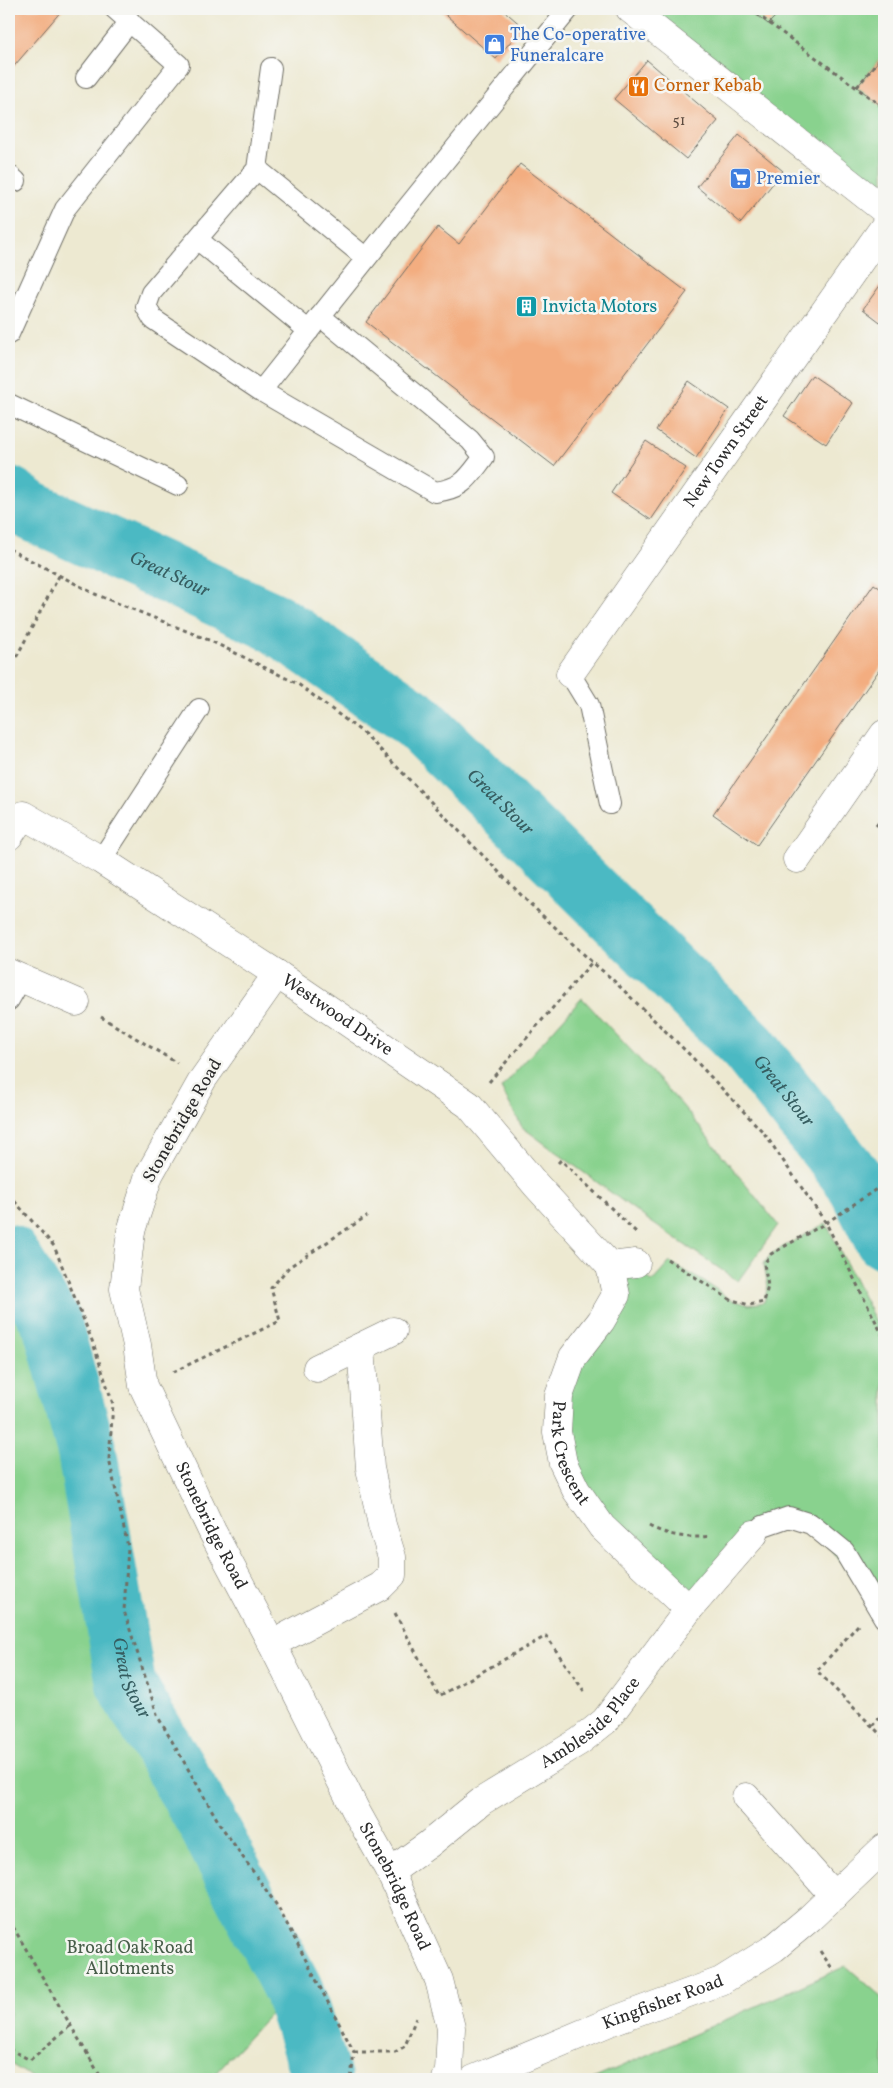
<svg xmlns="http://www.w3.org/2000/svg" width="893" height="2088" viewBox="0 0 893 2088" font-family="Vollkorn,serif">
	<rect width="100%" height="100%" fill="#f6f6f2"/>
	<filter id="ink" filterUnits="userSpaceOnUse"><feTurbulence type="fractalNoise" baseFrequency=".02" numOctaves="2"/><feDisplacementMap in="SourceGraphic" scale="10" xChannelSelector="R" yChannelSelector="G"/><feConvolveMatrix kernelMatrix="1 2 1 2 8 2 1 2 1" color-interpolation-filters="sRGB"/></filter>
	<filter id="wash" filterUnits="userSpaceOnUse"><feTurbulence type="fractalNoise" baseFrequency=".0096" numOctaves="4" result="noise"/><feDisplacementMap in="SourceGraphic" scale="20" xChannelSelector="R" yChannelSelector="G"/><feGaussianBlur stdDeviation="1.12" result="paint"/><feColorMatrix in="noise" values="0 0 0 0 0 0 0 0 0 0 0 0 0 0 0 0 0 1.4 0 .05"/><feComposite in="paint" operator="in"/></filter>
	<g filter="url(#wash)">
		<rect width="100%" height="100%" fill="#ede9d1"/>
		<path fill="#89d28e" stroke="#5a7e5c" d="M630,9H750L768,23L783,9H884V54L857,87L884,108V210Z
			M582,998L682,1105L778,1225L738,1281L651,1222L522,1127L501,1088Z
			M826,1223L884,1338V1618L811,1524L763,1526L689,1609L563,1463L573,1357L636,1263L652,1282L670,1262L716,1289L729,1299L749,1305L764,1302L768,1286L764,1264L771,1254Z
			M9,1274L43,1327L80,1455L120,1688L145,1739L199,1828L286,1997L210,2079H35L9,2063Z
			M846,1966L884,1999V2079H593Z"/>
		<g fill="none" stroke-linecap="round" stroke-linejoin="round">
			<g stroke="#4bb9c3" stroke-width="60">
				<path id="s1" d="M9,496L31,511L275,623L417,721L748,1047L855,1181L884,1239"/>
				<path id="s2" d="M9,1254L52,1323L87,1452L126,1684L207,1823L293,1989L322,2079"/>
			</g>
		</g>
		<g id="blocks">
			<path fill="#f3ad80" d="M9,9H63L9,72Z
				M439,9H502L523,27L496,59Z
				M750,9H783L768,24Z
				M884,54V108L857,87Z
				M647,60L718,121L686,159L614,99Z
				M739,135L783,171L741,223L697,187Z
				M520,164L687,292L554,466L366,322L438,227L459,244Z
				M884,280V325L863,309Z
				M812,375L853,403L826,444L784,416Z
				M689,381L729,409L696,458L656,430Z
				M646,441L686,468L651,520L611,493Z
				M874,584L884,591V663L757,845L713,814Z"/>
		</g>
	</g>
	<g filter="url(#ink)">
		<use href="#blocks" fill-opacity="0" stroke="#6f6e65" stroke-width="1"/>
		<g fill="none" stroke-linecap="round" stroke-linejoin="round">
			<defs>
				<path id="lane" d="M86,78L130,21
					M257,169L366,258
					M9,175L16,181
					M197,239L309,331
					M320,316L470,440L484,457C467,479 464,488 435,492L261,391C362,263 465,135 569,9
					M9,334L65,209L179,65L115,9
					M261,391L153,319L146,307L151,293L257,169L271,68
					M9,404L178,485
					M570,674L589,705L610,804
					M101,860L199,709
					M9,1000L21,979
					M754,1534L763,1526L789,1517L811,1524L844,1551L884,1618"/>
				<g id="street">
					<path id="s3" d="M570,674L884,227"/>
					<path id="s4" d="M9,836L23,815L101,860L277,974L469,1105L536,1185L610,1266"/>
					<path d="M797,859L884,734"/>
					<path d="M9,973L76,1002"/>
					<path id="s5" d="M277,974L203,1079L149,1175L131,1231L124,1289L137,1345L143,1386L212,1531L272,1644L356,1811L390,1872L439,1980L451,2028L449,2071L446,2079"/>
					<path id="s6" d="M610,1266L616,1295L601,1321L573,1357L559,1396L557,1432L563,1463L576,1490L602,1527L689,1609"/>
					<path d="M610,1266L636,1263"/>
					<path d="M317,1368L393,1331"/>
					<path d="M272,1644L381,1586L392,1575V1557L382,1525L370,1468L361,1347"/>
					<path d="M746,1797L834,1896"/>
					<path id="s7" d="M390,1872L429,1844L482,1801L580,1741L605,1721L689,1609L754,1534"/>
					<path id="s8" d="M474,2079L612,2021L721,1981L774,1948L810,1918L884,1848"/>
				</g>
				<path id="highway" d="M630,9L884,210"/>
			</defs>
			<use href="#lane" stroke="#6f6e65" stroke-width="22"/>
			<use href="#street" stroke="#6f6e65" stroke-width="29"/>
			<use href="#highway" stroke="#6f6e65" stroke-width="29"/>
			<path stroke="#6f6e65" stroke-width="3" stroke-dasharray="4 4" stroke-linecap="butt" d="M750,9L884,108
				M857,87L884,54
				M9,549L95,594L211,641L298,684L366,735L526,900L592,962L611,978L691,1056L764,1133L826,1223L884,1338
				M9,671L59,576
				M876,826L884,816
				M101,1017L177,1063
				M489,1082L592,962
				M558,1163L561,1160L636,1232
				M9,1195L54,1246L93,1343L113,1404L109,1459L128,1547L124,1611L158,1717L221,1826L278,1907L354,2052L351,2079
				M667,1259L729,1299L749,1305L764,1302L768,1286L764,1264L771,1254L826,1223L884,1184
				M173,1372L280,1321L271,1288L289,1267L367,1216
				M649,1526C668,1536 689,1539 711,1536
				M395,1613L439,1696L546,1636L586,1694
				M858,1625L817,1671L884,1738
				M872,1726L884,1713
				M9,1920L102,2079
				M820,1951L834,1971
				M9,2049L30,2060L70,2026
				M354,2052H395L405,2046L416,2018"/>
			<use href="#lane" stroke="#fff" stroke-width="20"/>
			<use href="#street" stroke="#fff" stroke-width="28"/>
			<use href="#highway" stroke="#fff" stroke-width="28"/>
		</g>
	</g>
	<defs>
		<symbol id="shop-square" viewBox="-11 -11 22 22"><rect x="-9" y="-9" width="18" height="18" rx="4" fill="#3f7fe0" stroke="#f6f6f2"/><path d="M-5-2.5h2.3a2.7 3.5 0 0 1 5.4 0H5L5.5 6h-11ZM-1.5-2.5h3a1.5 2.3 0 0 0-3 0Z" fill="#fff"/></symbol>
		<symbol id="restaurant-square" viewBox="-11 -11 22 22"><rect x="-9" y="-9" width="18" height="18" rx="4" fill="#e8710a" stroke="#f6f6f2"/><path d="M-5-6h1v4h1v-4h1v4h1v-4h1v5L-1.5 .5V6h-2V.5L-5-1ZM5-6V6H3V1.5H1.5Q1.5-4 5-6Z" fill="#fff"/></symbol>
		<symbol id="supermarket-square" viewBox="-11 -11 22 22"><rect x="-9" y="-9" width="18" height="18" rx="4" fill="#3f7fe0" stroke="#f6f6f2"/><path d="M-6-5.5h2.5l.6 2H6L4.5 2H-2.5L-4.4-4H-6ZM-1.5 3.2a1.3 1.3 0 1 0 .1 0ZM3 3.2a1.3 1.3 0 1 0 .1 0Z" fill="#fff"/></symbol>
		<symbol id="building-square" viewBox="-11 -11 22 22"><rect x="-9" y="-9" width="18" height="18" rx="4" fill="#0f9aa8" stroke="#f6f6f2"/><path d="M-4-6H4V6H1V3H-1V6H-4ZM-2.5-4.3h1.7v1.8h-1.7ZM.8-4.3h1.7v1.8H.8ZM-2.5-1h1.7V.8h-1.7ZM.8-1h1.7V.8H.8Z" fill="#fff"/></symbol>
	</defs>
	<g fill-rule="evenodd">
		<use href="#shop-square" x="482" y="32" width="25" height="25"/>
		<use href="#restaurant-square" x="626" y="74" width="25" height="25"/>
		<use href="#supermarket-square" x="728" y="166" width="25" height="25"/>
		<use href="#building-square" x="514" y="294" width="25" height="25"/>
	</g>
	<g text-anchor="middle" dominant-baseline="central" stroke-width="5" stroke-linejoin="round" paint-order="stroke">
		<g font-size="15" fill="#5d4c40">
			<text x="679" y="121">51</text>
		</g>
		<g font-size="18" fill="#366cbe" stroke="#f6f6f2" text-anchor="start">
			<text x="510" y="35">The Co-operative<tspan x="510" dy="21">Funeralcare</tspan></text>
			<text x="756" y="179">Premier</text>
		</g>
		<g font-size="18" fill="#c56008" stroke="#f6f6f2" text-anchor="start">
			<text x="654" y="86">Corner Kebab</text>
		</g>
		<g font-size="18" fill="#0d838f" stroke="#f6f6f2" text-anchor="start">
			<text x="542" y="307">Invicta Motors</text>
		</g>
		<g font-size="18" fill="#2b2b2b" stroke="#f6f6f2">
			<text stroke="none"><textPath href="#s3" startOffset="272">New Town Street</textPath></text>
			<text stroke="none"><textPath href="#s4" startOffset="398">Westwood Drive</textPath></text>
			<text transform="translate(183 1121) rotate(-60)">Stonebridge Road</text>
			<text stroke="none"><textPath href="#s6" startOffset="206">Park Crescent</textPath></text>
			<text stroke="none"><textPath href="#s5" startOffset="610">Stonebridge Road</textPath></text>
			<text stroke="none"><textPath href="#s7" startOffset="251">Ambleside Place</textPath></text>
			<text stroke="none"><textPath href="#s5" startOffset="1015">Stonebridge Road</textPath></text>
			<text stroke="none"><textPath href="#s8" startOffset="204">Kingfisher Road</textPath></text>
		</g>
		<g font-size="18" fill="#475d49" stroke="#f6f6f2">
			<text x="130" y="1948">Broad Oak Road<tspan x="130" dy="21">Allotments</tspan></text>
		</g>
		<g font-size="19" font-style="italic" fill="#365d60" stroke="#f6f6f2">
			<text stroke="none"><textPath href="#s1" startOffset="179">Great Stour</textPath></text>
			<text stroke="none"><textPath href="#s1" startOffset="584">Great Stour</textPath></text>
			<text stroke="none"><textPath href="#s1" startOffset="989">Great Stour</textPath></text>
			<text stroke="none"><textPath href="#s2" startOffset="446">Great Stour</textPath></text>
		</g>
	</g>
	<rect width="893" height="2088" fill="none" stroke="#f6f6f2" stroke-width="30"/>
</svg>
